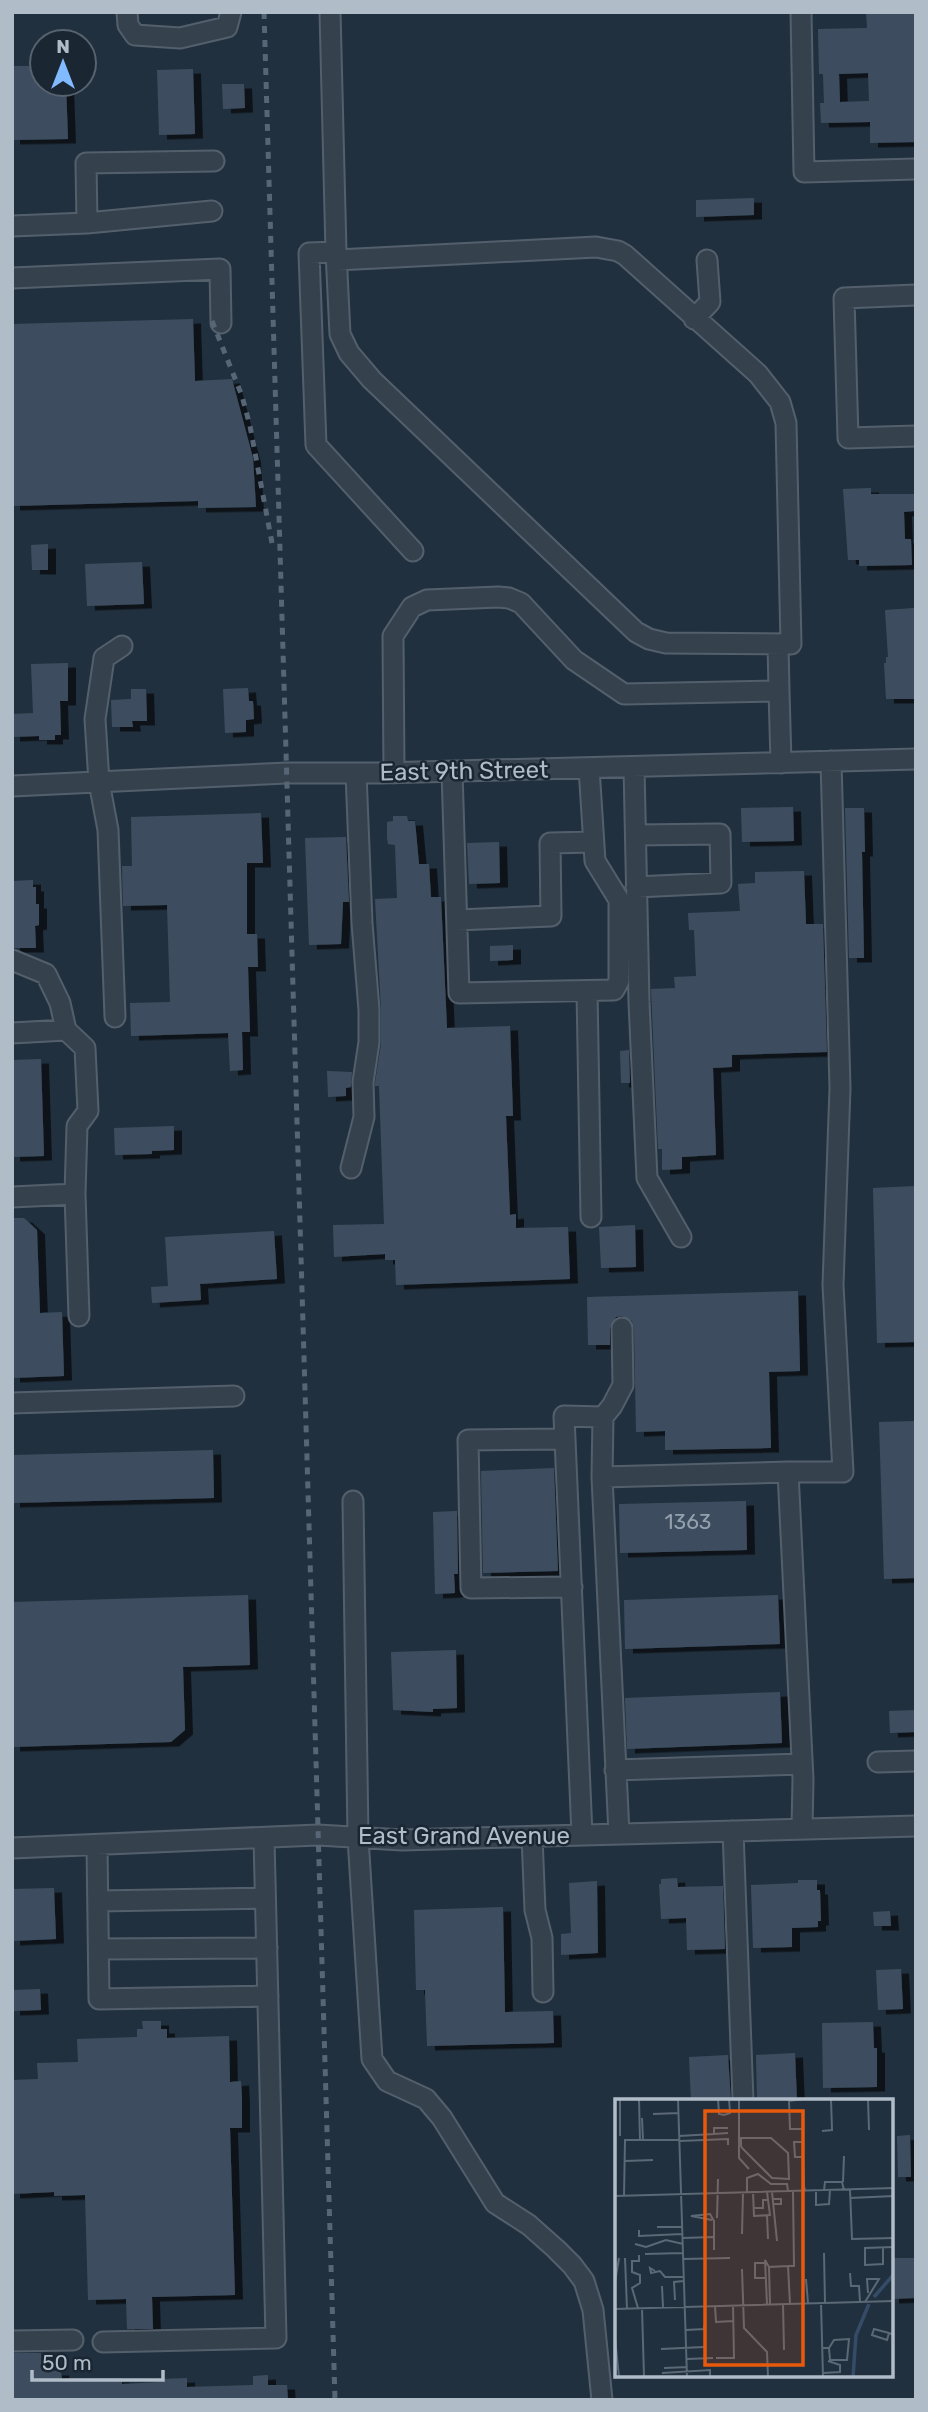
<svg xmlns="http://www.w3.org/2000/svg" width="928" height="2412" viewBox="0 0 928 2412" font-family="Rubik,sans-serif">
	<defs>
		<filter id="shadow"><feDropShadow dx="8" dy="4.5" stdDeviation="0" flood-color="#0009"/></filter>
	</defs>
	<rect width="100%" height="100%" fill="#21303e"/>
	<path fill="#3d4e5e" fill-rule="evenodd" filter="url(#shadow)" d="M866,12H916V142L870,143V122L821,123L820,103H824L823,74H819L818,29L867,28ZM868,73L869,101L840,102L839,74Z
		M12,66H42V84H66L68,139L12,140Z
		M193,69L195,134L159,135L157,70Z
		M222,84H244L245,108L223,109Z
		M754,198V215L696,217V200Z
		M193,319L195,381L232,379L253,458L256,507L198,508V501L12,506V324Z
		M871,488V494H914V511L904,512L905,539H911L912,565L859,566V560H848L843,489Z
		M48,544V570H32L31,545Z
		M142,562L144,604L87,606L85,564Z
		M914,608L916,699H886L884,663H886V657H888L885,610Z
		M68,663V701H60L61,735H55V740H39V736L12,737V714L33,713L31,664Z
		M248,688L249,701H253L254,719L246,720V732L225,733L223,689Z
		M131,689H146L147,721H132L133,727H112L111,700L131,699Z
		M793,807L794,841L742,842L741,808Z
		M845,808H864L865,852H862L864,958H849Z
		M261,813L263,863H247V934H257L258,967H248L250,1032H242L243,1070L230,1071L228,1033L131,1036L130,1003L170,1002L167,905L123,906L122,866H132L131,817Z
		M393,816H407L408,821H415L419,864H429L431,897H441L447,1028L510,1026L513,1116H506L510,1215L516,1214V1228L568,1227L570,1279L396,1285L395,1260H385V1254L334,1257L333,1225L384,1224L379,1086H375V1083L381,1044V1010L375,899L397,898L395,845L388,844L387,838V822L393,821Z
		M346,837L349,902H343L341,944L309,945L305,838Z
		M499,842L500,883L469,884L467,843Z
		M804,871L806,924H823L827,1052L732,1055V1067L713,1068L716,1155L682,1157V1169L662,1170V1149H658L651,989L675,988L674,977L696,976L694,930H689L688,913L740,911L738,884L755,883V872Z
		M33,880V887H36V904H39V925L35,926L36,948H12V881Z
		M513,945V960L490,961V946Z
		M629,1050L630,1083H621L620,1051Z
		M41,1059L44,1156L12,1157V1060Z
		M327,1071L352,1072L351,1087L346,1088V1096L328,1097Z
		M174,1126V1150L152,1151V1154L115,1155L114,1128Z
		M916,1186V1342L877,1343L873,1188Z
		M12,1218H24L37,1230L40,1313L62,1312L64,1376L12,1378Z
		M635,1225L636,1267L601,1268L599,1227Z
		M274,1231L277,1279L200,1284L201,1300L152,1303L151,1287L168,1286L165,1237Z
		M798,1291L800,1371L769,1372L771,1448L665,1450V1431L636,1432L634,1328L632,1321L622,1316L616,1317L610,1328V1345H588L587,1297Z
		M916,1421V1578L884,1579L879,1422Z
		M213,1450L214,1498L12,1503V1455Z
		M554,1468L558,1571L483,1573L481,1471Z
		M746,1501L747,1550L620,1553L619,1504Z
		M457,1511L458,1574H454L455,1593L435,1594L433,1512Z
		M248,1595L250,1665L183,1667L185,1730L171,1742L12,1747V1602Z
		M778,1595L780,1644L625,1649L624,1600Z
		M456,1650L457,1708L433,1709V1712L393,1710L391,1652Z
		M780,1692L782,1743L627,1749L625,1698Z
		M916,1710V1732L890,1733L889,1711Z
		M677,1878L678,1887L723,1886L725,1949L687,1950L686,1918L661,1919L659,1884H661V1879Z
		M798,1880H817V1890H820L821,1921H818V1927L792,1928V1947L753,1948L751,1885L798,1883Z
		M597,1881L598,1953L561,1955V1934L571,1933L569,1883Z
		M54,1888L56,1939L12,1941V1889Z
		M503,1907L505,2012L553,2011L554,2043L427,2046L425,1990H416L414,1910Z
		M890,1911L891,1926H874L873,1912Z
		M901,1969L903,2009L878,2010L876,1970Z
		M40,1989L41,2010L12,2011V1990Z
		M142,2021H161V2029H167V2038L229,2036L230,2082L241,2081L242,2098V2128H230L235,2295L152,2297L153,2329H127L126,2299L88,2300L85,2195L54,2196V2192L12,2194V2080L38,2079L37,2063L78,2062L77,2039L137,2037V2029H143Z
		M873,2022L874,2048H877V2087L823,2088L822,2023Z
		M795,2053L797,2101H757L756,2055Z
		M728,2055L731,2101H691L689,2057Z
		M910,2135L911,2177H898L897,2136Z
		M891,2258H916V2298L891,2299Z
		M12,2353H41L42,2371H61L62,2379L122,2378V2384L161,2382V2379L187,2378V2387L253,2385V2376L268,2375V2385H287L288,2400H12Z"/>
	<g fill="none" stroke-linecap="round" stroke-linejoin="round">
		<defs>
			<path id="minor" d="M127,12L128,25L135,35L180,38L227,27L231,12
				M330,12L336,252L309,253L316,445L413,551
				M801,12L804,172L916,169
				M212,211L87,223L86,163L214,161
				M12,226L87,223
				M336,252L340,334L349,353L372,380L636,632L649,639L666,643L791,644L786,423L780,402L758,374L625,255L618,251L596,247L337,260
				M12,278L220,269L221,323
				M916,295L844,298L848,438L916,436
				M694,319L710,302L707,260
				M778,644L779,691
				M634,767L639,1002L647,1178L681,1237
				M452,772L459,993L614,990L619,981V900L595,861L589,768
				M394,773L393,636L412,607L427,600L498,597L509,598L521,603L574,660L624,694L779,691L781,763
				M12,786L287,773H381L916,759
				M636,835L720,834L721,883L636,887
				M457,920L551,916L550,843L593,842
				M12,960L46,974L60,1003L66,1030L85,1048L88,1111L77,1126L75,1194L79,1316
				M587,991L591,1217
				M115,1017L108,830L99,782L95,719L104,658L122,646
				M12,1033L66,1030
				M351,1168L364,1117L363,1082L369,1042V1010L362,923L356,773
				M12,1197L75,1194
				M12,1403L234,1396
				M603,1417L612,1406L623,1385L622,1328
				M565,1439L468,1440L471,1588L572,1587
				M788,1472H843L833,1285L840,1088L831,761
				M353,1501L358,1838L372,2059L387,2081L426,2099L442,2118L495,2203L529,2225L556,2249L572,2265L584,2281L593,2310L602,2400
				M878,1762L916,1761
				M615,1770L802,1764
				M733,1831L743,2100
				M619,1834L602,1477L788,1472L803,1779L802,1829
				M582,1835L564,1416L603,1417L602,1477
				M532,1837L535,1910L542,1938L543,1992
				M97,1845L99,1999L268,1996
				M12,1848L318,1835L402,1840L916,1826
				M99,1901L265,1898
				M99,1949L267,1948
				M12,2341L73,2340
				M103,2342L276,2338L264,1838"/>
		</defs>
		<use href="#minor" stroke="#545f6c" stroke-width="23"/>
		<use href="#minor" stroke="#36414e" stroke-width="19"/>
		<path stroke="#576676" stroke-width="5" stroke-dasharray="7 7" stroke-linecap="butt" d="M264,12L335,2400
			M212,321L242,396L250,426L272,543"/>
	</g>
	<g text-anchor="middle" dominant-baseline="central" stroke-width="5" stroke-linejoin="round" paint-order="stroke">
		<g font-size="21" fill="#94a0ae">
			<text x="688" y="1521">1363</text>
		</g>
		<g font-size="24" fill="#b1bcc9" stroke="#1b2633">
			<text transform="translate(464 771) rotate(-1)">East 9th Street</text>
			<text x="464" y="1836">East Grand Avenue</text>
		</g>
	</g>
	<g transform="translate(615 2099)">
		<rect width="278" height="278" fill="#21303e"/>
		<path fill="none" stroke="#344c67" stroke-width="3.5" d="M259,198L279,175M238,278L241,236L254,205"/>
		<path fill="none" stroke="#5b6876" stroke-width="2" d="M5,0V37V7M24,0L25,41M63,0L72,278M103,0L104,15L109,16L115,14L114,0M124,0V59L134,70M253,0L254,31M38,15L64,14M27,19L28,41M188,30H175L174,2L188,0M207,32L217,31L216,0M113,34L99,35V29H113M64,37L99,35M126,38V47L127,49L157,79L174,80L173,54L156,39H126M65,42L113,40V46M188,58H180L179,43H188V58L189,87L190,92M10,62L38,61M228,83L229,57M209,91L210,83H227L229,91M235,91L237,140L279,139M132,93V79L143,75L156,85H172L173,92M138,93L139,117L155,116L152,93M157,93L162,142M201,93V106L214,105L215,91M0,97L279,89M9,97L10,41H64M235,99L279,97M157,100H166V105H158M138,109H148V101H153M152,116L153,140M102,119L103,80M97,121L76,117L95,115L99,122V151M42,128H67M24,131V137L67,135M127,135L128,93M68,139L98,138M20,145L31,148L51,141L68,145M268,148V165L250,166V149L279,148M209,154L210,204M30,155L68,154M10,159L12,210M68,160L115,159M150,164H140V179H150M173,167H179L178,92M127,170L129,229L152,253L153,278M40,172L35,169L36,174L45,172L50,178H69M235,174L236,187H244L245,203M191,180L193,204M0,183L4,159M47,187L48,208M60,201L59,183L69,182M250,203L264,180H252L253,194M206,204L208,278M152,205L150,161L154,168M155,205L154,168L173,167L175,205M168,205L169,251M100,207L101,223L118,222M23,209L17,189L25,184V176L17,173V162H24V156M27,209L29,278M0,210L279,202M71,231L89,230V226M274,234L272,241L257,236L259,230L274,234L279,236M0,239L4,278M208,249H214L215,261H232L234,240L219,241L214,249M46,250L89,248M101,259H119L118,206M72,260L98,259M49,269L72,268M47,274L95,271V277M208,274L225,273V266L213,262"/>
		<path fill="#e8590c" fill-opacity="0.15" stroke="#e8590c" stroke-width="3.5" d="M90,12H188V266H90Z"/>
		<rect width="278" height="278" fill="none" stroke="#b1bcc9" stroke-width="3.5"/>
	</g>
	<rect width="928" height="2412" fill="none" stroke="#b1bcc9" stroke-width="28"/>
	<g transform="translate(63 63)"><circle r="33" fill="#1b2633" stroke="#57626f" stroke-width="2"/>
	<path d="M0-5L12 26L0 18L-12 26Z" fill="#81baff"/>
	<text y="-10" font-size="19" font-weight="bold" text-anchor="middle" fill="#b1bcc9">N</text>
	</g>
	<path d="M32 2370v10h131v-10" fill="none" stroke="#b1bcc9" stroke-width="3.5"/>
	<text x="42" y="2370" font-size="21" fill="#b1bcc9" stroke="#1b2633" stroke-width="5" paint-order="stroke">50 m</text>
</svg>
